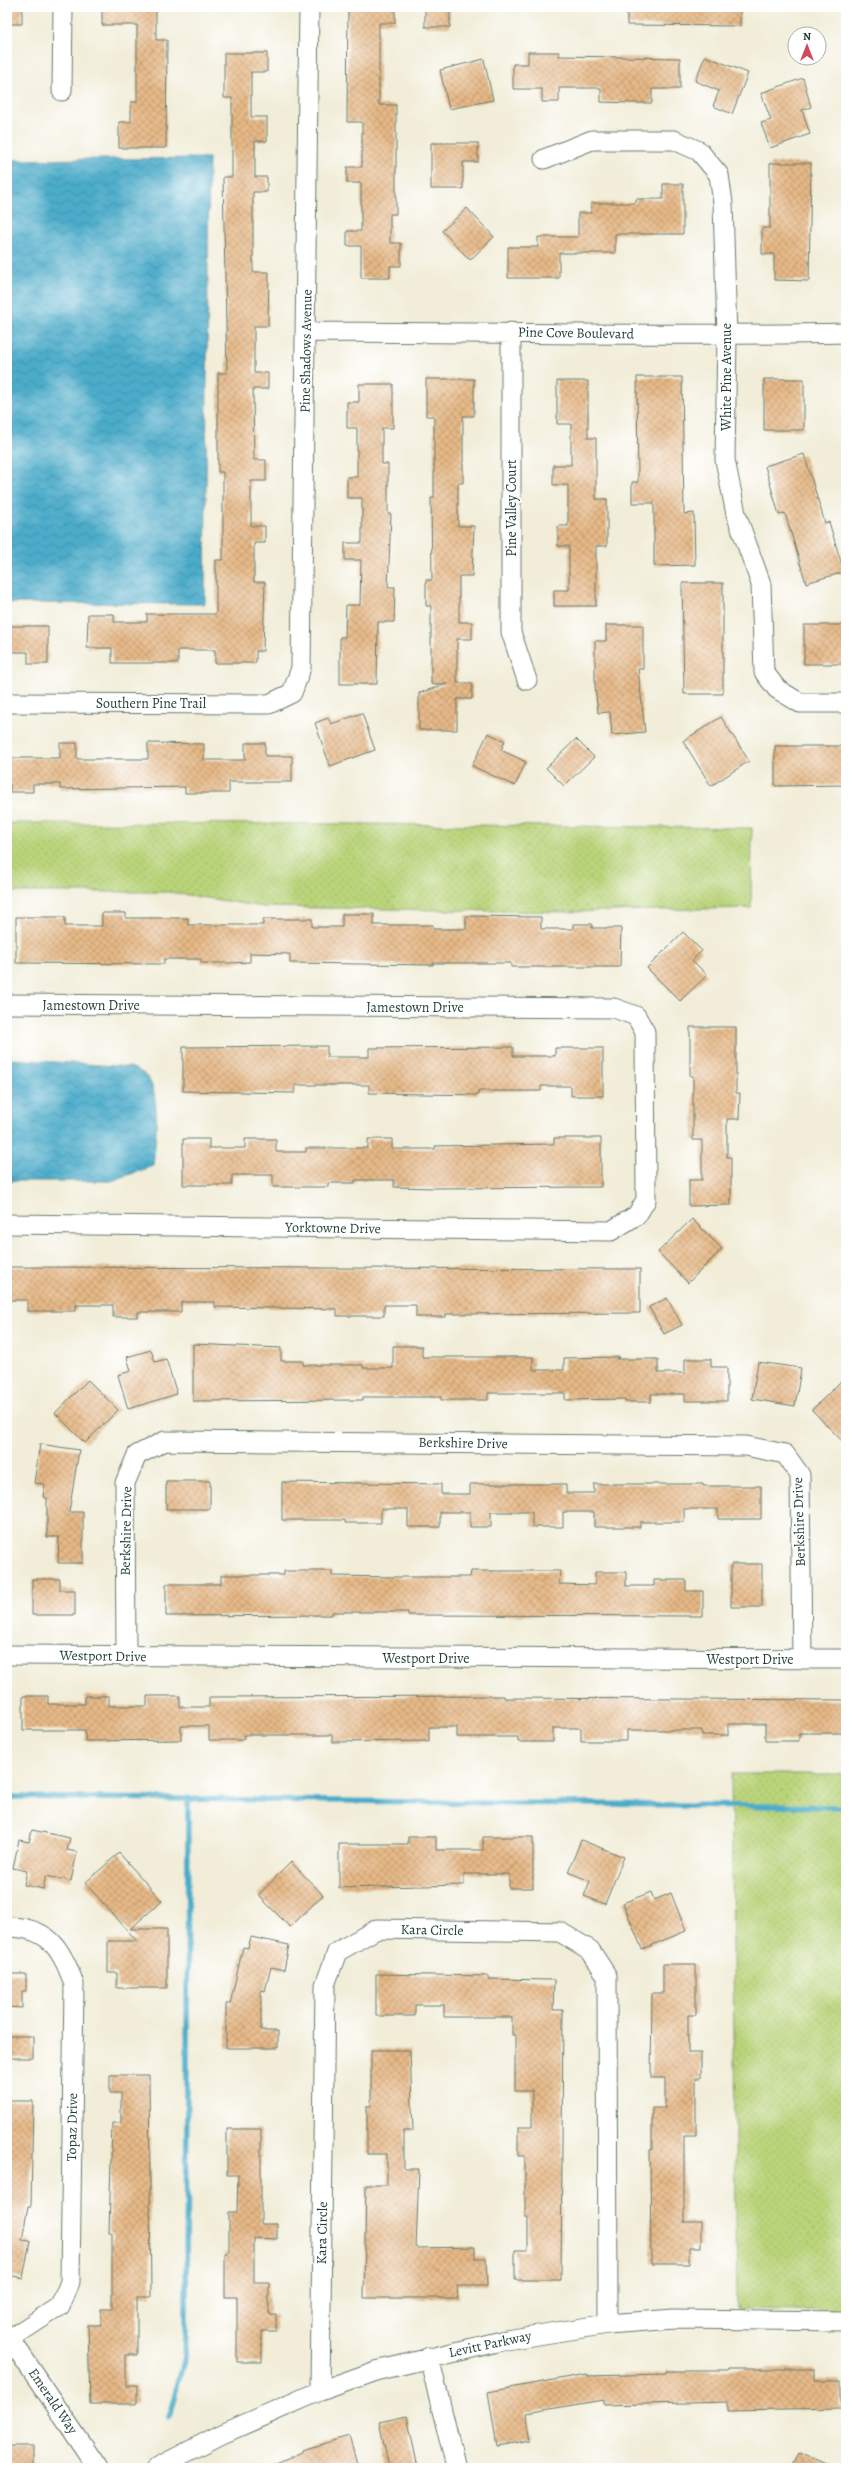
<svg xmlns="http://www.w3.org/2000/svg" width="853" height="2475" viewBox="0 0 853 2475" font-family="Alegreya,serif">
	<defs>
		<pattern id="grass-dots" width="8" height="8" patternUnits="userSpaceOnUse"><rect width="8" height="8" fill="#bad47a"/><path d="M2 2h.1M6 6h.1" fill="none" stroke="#9fb76a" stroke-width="1.8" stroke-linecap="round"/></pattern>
		<pattern id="water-waves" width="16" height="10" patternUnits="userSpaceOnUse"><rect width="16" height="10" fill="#4bacca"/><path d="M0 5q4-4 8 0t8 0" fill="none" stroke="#3e8da5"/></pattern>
		<pattern id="building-cross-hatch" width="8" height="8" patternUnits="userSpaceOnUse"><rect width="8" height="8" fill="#e7b987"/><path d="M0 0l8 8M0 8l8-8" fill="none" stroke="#bb986f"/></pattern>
	</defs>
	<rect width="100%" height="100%" fill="#fff"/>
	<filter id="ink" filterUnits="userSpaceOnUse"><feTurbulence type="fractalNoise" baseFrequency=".025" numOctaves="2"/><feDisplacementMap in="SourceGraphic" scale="8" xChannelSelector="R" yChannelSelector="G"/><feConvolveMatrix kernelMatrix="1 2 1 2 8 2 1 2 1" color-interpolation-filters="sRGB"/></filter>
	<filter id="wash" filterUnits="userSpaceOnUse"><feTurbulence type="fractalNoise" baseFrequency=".012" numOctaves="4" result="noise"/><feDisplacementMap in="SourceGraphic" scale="16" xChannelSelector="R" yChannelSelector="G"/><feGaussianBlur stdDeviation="0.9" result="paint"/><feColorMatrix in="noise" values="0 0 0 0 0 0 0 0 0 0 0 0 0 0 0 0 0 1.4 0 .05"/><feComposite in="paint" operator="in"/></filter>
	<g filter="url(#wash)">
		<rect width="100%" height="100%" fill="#f1edd8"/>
		<path fill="url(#grass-dots)" stroke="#6c8857" d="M7,823L371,824L752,828L751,908L561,912L264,907L169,892H7Z
			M731,1774H846V2311L737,2309Z"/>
		<path fill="url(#water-waves)" stroke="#35747f" d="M209,158L205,604L7,603V160Z
			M12,1059L130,1067C135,1069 140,1071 144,1074C163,1089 155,1145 153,1166L111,1181H7V1061Z"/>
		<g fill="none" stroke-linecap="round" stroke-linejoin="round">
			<path stroke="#4bacca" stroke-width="5.5" d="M7,1797L846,1807
				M169,2417L185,2356L186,2335L188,1798"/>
		</g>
		<g id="blocks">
			<path fill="url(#building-cross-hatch)" d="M7,7H22V24H7Z
				M102,7H156V40H167L166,148H119V122H131V102H137V25H102Z
				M348,7H395V23H379V105H396V214H390V243H401V266H390V278H361V246H347V231H361V183H347V167H362V122H347Z
				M425,7H450V27H425Z
				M627,7H740V26L627,25Z
				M528,52H559V56L680,58V89H652V103H633L601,102V88H559V102H542V89H513V64H528Z
				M224,53H267V72H251V117H267V141H255V177H267V192H253V272H269L268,326H254V373H268V389H253L254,460H266V481H251V526H265V543H254V582H265L263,651H256V663H215V650H178V663H112V648H87L88,614H114V622H147V614H216V560H223V472H218V373H227L223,177H232V98H224Z
				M705,56L748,73L732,114L713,106L719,91L695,81Z
				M484,59L493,100L449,109L440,70Z
				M803,78L811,107L802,110L810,134L770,148L761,123L771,120L761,93Z
				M431,143H478V162H463V189H431Z
				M770,163H811L809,281L774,280V254H762V228H770Z
				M663,184H683V234H615V253H559V278H508V247H538V237H578V213H591V203H636V199H663Z
				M467,208L494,237L470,260L442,231Z
				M637,377H682L684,514L694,513L695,565L654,566V503H632V482H638Z
				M426,379H474V416H463V483H458V526H474L472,576H459V622H472V639H457V683H472V699H457V730H419V693L447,684H431V606H426V580H432L431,498H434V416H426Z
				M764,379H804V430H764Z
				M557,381H588V438H596V499H607V546H596V606H554V590H569V546H558V526H568V485H553V465H571V424H557Z
				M359,384H393V428H382V464H388V514H391L388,587H395L394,622H378L377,684H340V637H345L346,605H360L361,560H345V543H362V498H347V477H357V428H347V402H359Z
				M804,454L825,523L829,522L844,572L806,583L785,513L779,515L765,466Z
				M682,583H723V694H684Z
				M606,625H643V669H638L645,732L612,735L610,712L598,713L595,686V641H606Z
				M804,625H846V664H804Z
				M7,626H48V664H28V652H7Z
				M362,713L375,750L330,766L315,723L328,718L331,724Z
				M721,717L749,761L711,786L683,741Z
				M488,733L505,741L501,750L526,762L515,786L472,766Z
				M576,739L594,757L564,786L546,768Z
				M60,743H77V759H148V743L204,744V760H245V743H265V756H292V782H229V793H185V787L60,789V784H33V792H10V784H7V758H60Z
				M775,746H846V785L775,786Z
				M102,913H126V918H188V925H263V919H312V927H342V914H374V925H433V929H466V916L541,917V929H573V924H592V928H621L620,967H511V963H433V965L290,963V954L250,953V962L230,963H201V959H164V964L16,963V917H65V926H102Z
				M683,932L702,951L692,960L707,975L680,1001L647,968Z
				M690,1027H736V1093H740L739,1119H727V1157H731V1205L689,1206V1180H702V1140H693V1076H690Z
				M327,1046V1057H369V1048L513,1047V1056H555V1048H603V1096H571V1086H541V1091H478V1095L369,1093V1085H295V1093L183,1091V1047Z
				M554,1138H601V1187L435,1188L394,1187V1180H355V1183H328V1187H273V1175H232V1185H183V1139H209V1148H245V1139H276V1152H306V1148H368V1139H392V1149H435V1146L554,1144Z
				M692,1219L722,1249L688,1283L658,1252Z
				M7,1267L640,1269V1313L446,1314V1317H416V1305H384V1316H337V1309L215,1307V1302H181V1312H138V1317H113V1305H76V1311H27V1300H7Z
				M667,1298L682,1325L664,1334L649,1307Z
				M193,1344L281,1348V1361H303V1365H363V1368H393V1346H422V1357H533V1370H564V1358L620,1357L616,1359H658V1373H685V1359H711V1367H727V1401H685V1394H651V1402H625V1399L565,1400V1393H488V1400H441V1397H363V1400L193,1401Z
				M151,1350L155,1362L166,1359L177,1394L128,1409L118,1375L131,1371L127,1357Z
				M758,1362L801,1368L795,1406L752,1399Z
				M846,1376V1445L812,1410Z
				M88,1380L118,1410L85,1443L55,1413Z
				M40,1444L79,1450L69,1512H83V1563H58L59,1537H47V1498L43,1497L45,1484L34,1483Z
				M166,1481H210V1509H166Z
				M282,1482L441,1484V1494H470V1484H566V1493H594V1484H703V1486H761V1519H718V1509H684V1522H640V1527H594V1512H563V1527H532V1512H491V1527H470V1512H440V1527H408V1509H381V1523H345V1520H282Z
				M731,1564H762V1607H731Z
				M284,1571H332V1576L396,1577H470L471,1571H560L559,1584L595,1585V1572H626V1586H654V1580H686V1591H703V1616L408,1615V1612H332V1615L166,1616V1584H221V1575H284Z
				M32,1579H60V1590H75V1615H32Z
				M23,1696H48V1704H85V1696H109V1706H147V1696H180V1707H209V1697L504,1696V1698L846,1700V1733H799V1741H765V1724H728V1735H702V1730H627V1741H581V1728H553V1742H518V1737H457V1727H429V1741L332,1742V1735H244V1740H209V1726H181V1740L85,1741V1730H23Z
				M32,1830L70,1838L67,1850L77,1852L71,1881L46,1876L43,1889L24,1885L27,1871L13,1868L19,1840L29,1842Z
				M408,1837H436V1850H483V1837H533V1888H509V1874H464V1885L339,1888V1844H408Z
				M581,1840L624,1857L605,1904L584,1896L590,1881L568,1872Z
				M119,1853L162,1901L130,1929H167V1988H117V1973H108V1941H137L85,1883Z
				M291,1862L323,1895L290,1927L258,1895Z
				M651,1892L654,1900L671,1893L686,1931L642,1949L623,1903Z
				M251,1937L289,1945L284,1970L271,1967L265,1991L261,1990V2031H278V2048H226V2004H230L243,1947L248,1948Z
				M663,1964H696V2015H688V2053H701V2078H696V2136H684V2222H701V2247H689V2264H651L650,2150H652V2108H665V2078H651L652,1993H663Z
				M7,1974H26V1991H22V2008L7,2007Z
				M376,1974L488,1976V1979L554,1980L553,2010H563L561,2280H515V2250H528V2217H525V2156H518V2127H532V2091H515V2035H512V2017H444V2005H415V2016H376Z
				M7,2036H33V2058H7Z
				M371,2050H410L413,2131H404V2169H419L416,2248L475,2247V2258H486L487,2285H457L458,2298H364L366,2185H387V2154H367V2106H371Z
				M110,2075H149L151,2297H137V2355H126V2385H137V2404H90L88,2325H101V2309H112V2233H109L112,2123H121V2093H110Z
				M7,2101H33L31,2206H28L22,2240L30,2241L23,2278L7,2275Z
				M227,2129H261V2224H277V2239L254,2238V2282H269V2315H276V2331H262V2362H237V2297H225V2253H229V2212H237L238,2175H227Z
				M728,2369H814V2380H841V2409L728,2411V2402L604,2405V2400L526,2413L531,2440L497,2446L488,2392L586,2374L587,2376L666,2374V2371H728Z
				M407,2416L418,2468H389L379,2422Z
				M349,2436L358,2468H264L302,2452V2450Z
				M7,2446H33V2468H7Z
				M799,2452L835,2468H792Z"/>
		</g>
	</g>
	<g filter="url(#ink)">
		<use href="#blocks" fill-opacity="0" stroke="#687b6d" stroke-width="1"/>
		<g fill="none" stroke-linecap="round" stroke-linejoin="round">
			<defs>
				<path id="minor" d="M62,91L63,7
					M544,159L592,140H674L699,151L719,175L723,203L727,336L725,460L736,514L761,584L764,672L777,689L800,703H846
					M306,332C486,332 666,337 846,333
					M511,332V632L527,680
					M7,703L269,704L292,693L301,668L309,7
					M7,1004L614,1008L636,1016L645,1032L646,1200L637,1215L611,1231L7,1224
					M7,1655L846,1659
					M126,1657L125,1483L137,1455L165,1441L746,1446L785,1454L800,1475L802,1659
					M7,1927C48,1927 61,1947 74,1984L70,2282L60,2306L11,2338
					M7,2334L98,2468
					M429,2357L456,2468
					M320,2391L325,1985L337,1952L377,1929L560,1932L590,1950L607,1976L608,2324
					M156,2468L220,2435L320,2391L376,2371L506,2340L608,2324L674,2319L846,2321"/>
			</defs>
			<use href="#minor" stroke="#687b6d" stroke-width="21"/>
			<use href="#minor" stroke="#fff" stroke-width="19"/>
		</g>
	</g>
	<g text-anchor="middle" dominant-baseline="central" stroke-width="4" stroke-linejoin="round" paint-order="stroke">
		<g font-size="14" fill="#1f3d34" stroke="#fff">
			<text transform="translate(576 333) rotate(1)">Pine Cove Boulevard</text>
			<text transform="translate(306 351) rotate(-89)">Pine Shadows Avenue</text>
			<text transform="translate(726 377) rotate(-90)">White Pine Avenue</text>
			<text transform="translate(511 508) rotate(-90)">Pine Valley Court</text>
			<text x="151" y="703">Southern Pine Trail</text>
			<text x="91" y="1005">Jamestown Drive</text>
			<text x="415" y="1007">Jamestown Drive</text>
			<text transform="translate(333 1228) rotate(1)">Yorktowne Drive</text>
			<text transform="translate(463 1443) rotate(1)">Berkshire Drive</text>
			<text transform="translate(799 1522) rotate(-92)">Berkshire Drive</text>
			<text transform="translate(126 1531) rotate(-89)">Berkshire Drive</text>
			<text transform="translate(103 1656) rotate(1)">Westport Drive</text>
			<text x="426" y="1658">Westport Drive</text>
			<text x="750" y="1659">Westport Drive</text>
			<text transform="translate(432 1930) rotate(1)">Kara Circle</text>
			<text transform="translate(72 2127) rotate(-89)">Topaz Drive</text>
			<text transform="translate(322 2233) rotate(-89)">Kara Circle</text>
			<text transform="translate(490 2344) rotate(-12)">Levitt Parkway</text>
			<text transform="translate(53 2401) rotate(56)">Emerald Way</text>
		</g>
	</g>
	<rect width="853" height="2475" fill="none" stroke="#fff" stroke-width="24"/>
	<g transform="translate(807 46)"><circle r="19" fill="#ffffff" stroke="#a5b1ae"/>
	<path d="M0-3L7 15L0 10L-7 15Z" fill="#d1495b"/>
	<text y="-6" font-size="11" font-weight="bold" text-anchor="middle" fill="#1f3d34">N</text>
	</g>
</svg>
